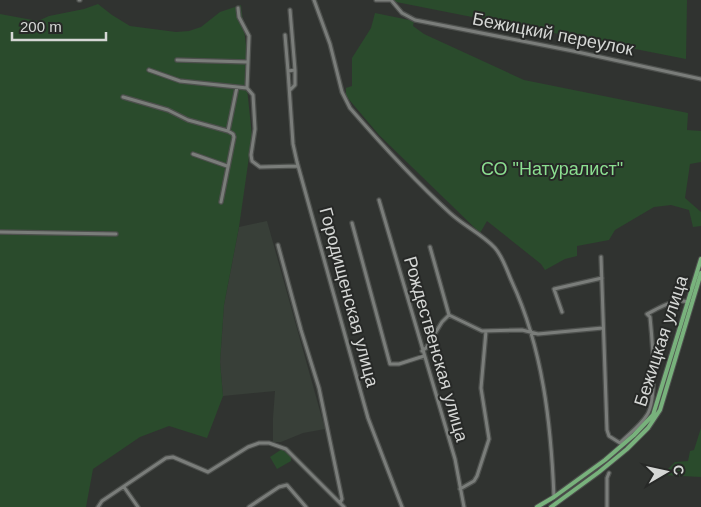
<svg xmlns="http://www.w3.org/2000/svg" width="701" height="507" viewBox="0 0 701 507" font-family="Helvetica,sans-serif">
	<rect width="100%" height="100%" fill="#303330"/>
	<path fill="#383f38" d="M267,221L325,429L303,433L281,442H273V418L275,391L223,396L220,362L224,305L239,227Z"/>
	<path fill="#2a4b2c" d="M386,0H687L686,59Z
		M98,4L112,15L130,26L176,32L189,31L201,27L220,12L241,5L248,61L247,88L252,136L239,227L224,305L220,362L223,396L207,438L169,426L140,437L93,469L86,507H0V14L38,21L49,16L84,9Z
		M375,13L414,21L413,26L424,34L524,80L688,113L687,130L701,131V162L690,164L685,198L701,212V226L693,227L689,210L671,205L654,207L615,230L609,240L577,246V256L565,259L545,270L541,264L487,221L480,233L379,135L346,96V88L352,86V58L371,28Z
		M701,428V477L662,475L675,462L688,461L690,451L694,450Z
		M282,449L291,457V461L277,469L270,457Z"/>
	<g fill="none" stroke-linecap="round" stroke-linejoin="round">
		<defs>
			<path id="minor" d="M79,0H80
				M314,0L330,44L342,92L350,108C382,145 414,180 450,213C464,226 482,234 495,248C503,257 507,271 512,282C543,349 551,424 554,497
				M376,0H391L402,13L415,20L573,51L701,79
				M238,8L239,17L249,36L247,88
				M290,10L295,70
				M285,35L288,71
				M177,60L248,62
				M149,70L180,81L247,88L253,95L255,129L251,155L252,161L260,167L298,166
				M290,90L295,85V70L288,71L293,144L297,162L368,418L402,507
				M123,97L168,110L188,120L228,131
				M193,154L227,166
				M379,200L455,459L464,507
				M221,202L234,137L233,134L228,131L237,87
				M352,223L390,364H399L424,356
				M0,232L116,234
				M278,245L301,330L319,388L342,499L340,503L344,507
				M430,247L449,315
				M601,257L607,430L609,436L620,443C629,434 641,425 647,415C658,399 652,337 650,317L647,314C659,308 674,298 688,302
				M562,312L554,289L602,278
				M449,315L482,331L522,330L538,334L603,328
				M422,351L426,348L442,322L449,315
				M124,487L138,507
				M460,489L474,481L477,476L489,439L481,388L486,331
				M98,507L102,501L166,458L173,457L208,472L248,447L259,443H269L286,449L340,503
				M249,507L279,487L287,485L306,507
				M607,507V478L609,473"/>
			<path id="major" d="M537,507L554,497L605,460L634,435L653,415L701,259
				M551,507L599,472L627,449L648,428L660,410L701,273"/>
		</defs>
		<use href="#minor" stroke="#4d504d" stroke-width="5.5"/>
		<use href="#major" stroke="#4d504d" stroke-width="6"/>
		<use href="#minor" stroke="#7a7d7a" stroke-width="3"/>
		<use href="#major" stroke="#78b27c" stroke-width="4"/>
	</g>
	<g text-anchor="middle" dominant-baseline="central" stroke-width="4" stroke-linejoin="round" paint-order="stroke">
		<g font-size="18" fill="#d5d7d5" stroke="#272927">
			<text transform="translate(553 34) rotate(11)">Бежицкий переулок</text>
			<text transform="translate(349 297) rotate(75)">Городищенская улица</text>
			<text transform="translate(661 341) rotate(-72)">Бежицкая улица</text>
			<text transform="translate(436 349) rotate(74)">Рождественская улица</text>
		</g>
		<g font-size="18" fill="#8bde90" stroke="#272927">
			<text x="552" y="169">СО "Натуралист"</text>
		</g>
	</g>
	<g transform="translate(666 472) rotate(81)" stroke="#272927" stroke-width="4" paint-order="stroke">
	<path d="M0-4L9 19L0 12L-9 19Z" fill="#d5d7d5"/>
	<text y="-8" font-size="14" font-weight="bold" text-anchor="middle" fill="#d5d7d5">С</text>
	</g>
	<path d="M12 32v8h94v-8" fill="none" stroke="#d5d7d5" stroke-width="2.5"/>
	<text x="20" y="32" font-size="15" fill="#d5d7d5" stroke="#272927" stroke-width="4" paint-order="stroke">200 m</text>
</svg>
